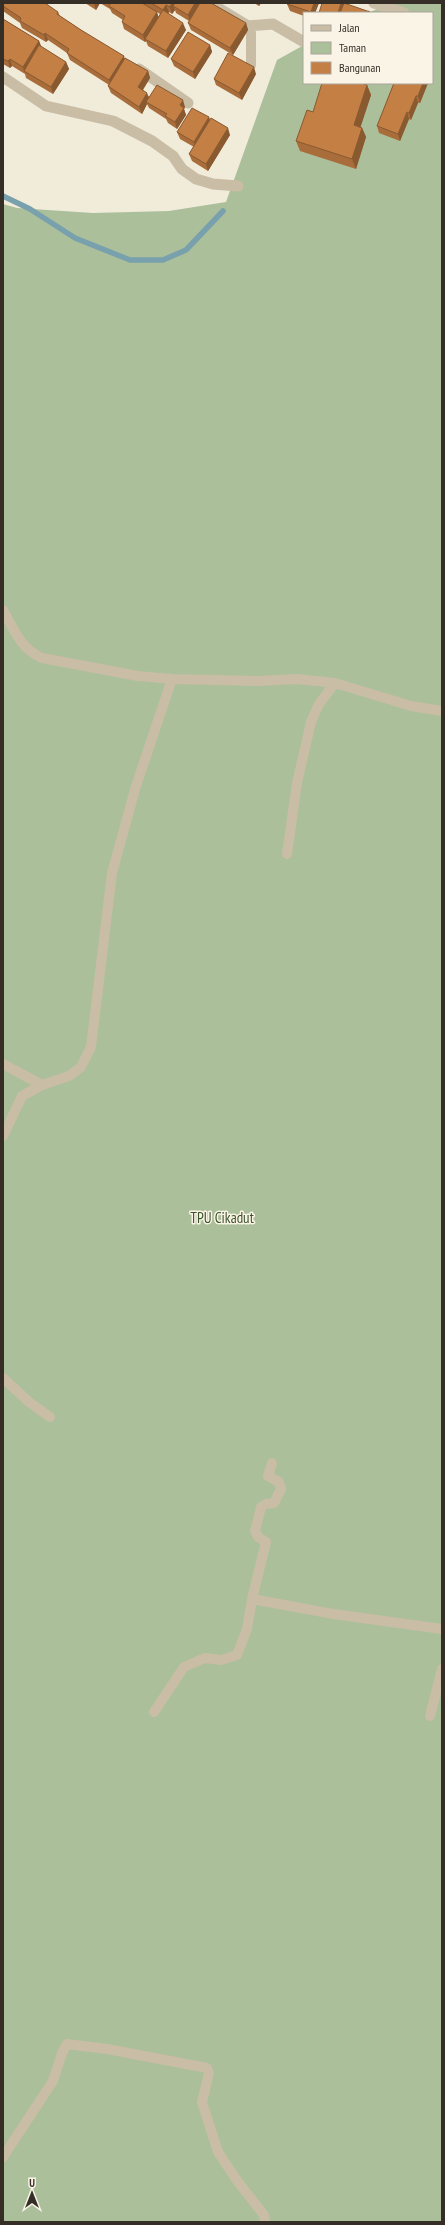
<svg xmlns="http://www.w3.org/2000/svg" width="445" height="2225" viewBox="0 0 445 2225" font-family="'PT Sans Narrow',sans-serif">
	<rect width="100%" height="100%" fill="#f1ebda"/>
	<path fill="#abbf9a" d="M393,3H442V2222H3V204L17,208L93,213L169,211L226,202L277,60L304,45V83H432V13H367Z"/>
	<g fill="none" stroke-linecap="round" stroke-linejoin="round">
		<path stroke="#79a0ad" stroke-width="5.5" d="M3,196L30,209L75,238L130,260H163L186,250L223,211"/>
		<path stroke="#c9bda6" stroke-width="10" d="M248,26L251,33V65
			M3,610C14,630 21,649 42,658L138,676L172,679L258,681L297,679L335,683L411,706L442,711
			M287,854L297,783L311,722L319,704L335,683
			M3,1064L42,1085
			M3,1136L22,1096L42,1085L69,1076L81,1067L91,1047L112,873L136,786L172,679
			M3,1378L29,1402L50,1417
			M272,1463L268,1476L279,1482L281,1489L274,1503L266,1504L261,1507L255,1531L258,1537L266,1542L252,1599L333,1614L442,1629
			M154,1712L184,1667L205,1658L221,1660L237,1655L247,1629L252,1599
			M430,1716L442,1669
			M3,2157L53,2081L62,2053L67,2044L107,2049L207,2068L209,2073L202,2102L218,2152L238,2182L264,2215L265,2222"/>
		<path stroke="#c9bda6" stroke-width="11" d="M210,3L248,26L273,24L304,42
			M374,3L404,13
			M139,69L188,103
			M3,77L46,106L113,121L152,141L173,156L182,169L196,179L213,184L238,186"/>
	</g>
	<path fill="#a96d3b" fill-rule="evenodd" d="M3,3L58,12L60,16L125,59L148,71L150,78L143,90L149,97L185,107L184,109L186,115L177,129L168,123L166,119L149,108L147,104L142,114L111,93L108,86L109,85L70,60L67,53L48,40L46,42L22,28L20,23L3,11Z
		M85,3H100L96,10Z
		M100,3H211L246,23L248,30L233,55L191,30L188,23L189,21L176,13L175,10L172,14L169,12L168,14L186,30L168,58L148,46L146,41L145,42L124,29L122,22L123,20L112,13L110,9ZM157,12L160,14L158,17Z
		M254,3H261L259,6Z
		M288,3H319L315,13H304V16L290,11L287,4Z
		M3,19L39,41L41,47L66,62L69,69L53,94L26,78L25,74L12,66L10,68L3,64Z
		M210,45L212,52L195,79L174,66L171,59Z
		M256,74L242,100L216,85L214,79Z
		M394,83H428L420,103H418L411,120L409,119L400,141L379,133L377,126Z
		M367,85L371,95L360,127L362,128L366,137L356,169L300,151L296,141L313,112Z
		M209,117L210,121L230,135L208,171L192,161L189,154L194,147L180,139L177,132Z"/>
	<path fill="#895930" d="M94,3H100L96,10Z
		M172,3H179L173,6L175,10L172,14L170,7Z
		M195,3H202L190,22L188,15Z
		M258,3H261L259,6Z
		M314,3H319L315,13H311V12Z
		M341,3H345L346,5L343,13H338Z
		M166,5L169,12L166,17L163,10Z
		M157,12L159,19L145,39L146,41L145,42L143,35Z
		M183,23L186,30L168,58L166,51Z
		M246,23L248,30L233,55L230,48Z
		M45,33L48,40L46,42L44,35Z
		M39,41L42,48L24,71L23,67Z
		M210,45L212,52L195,79L193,72Z
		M124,56L126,63L112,87L109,80Z
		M10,59L12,66L10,68L8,61Z
		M66,62L69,69L53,94L51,87Z
		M254,67L256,74L242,100L239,93Z
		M148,71L150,78L140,94L138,87Z
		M423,83H428L420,103L418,96Z
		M367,85L371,95L358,135L354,125Z
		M147,93L150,100L146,102L147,104L142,114L139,107Z
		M416,96L418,103L411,120L409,113Z
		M183,100L185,107L184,109L186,115L177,129L175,122L180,105Z
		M407,112L409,119L400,141L398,134Z
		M209,117L211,124L196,149L194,142Z
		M228,128L230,135L208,171L206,164Z
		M362,128L366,137L356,169L352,159Z"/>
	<path fill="#c47f45" stroke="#895930" d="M3,3H45L58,12L57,14L81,30L124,56L109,80L67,53L69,49L45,33L44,35L20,21L21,18L3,6Z
		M111,3H142L157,12L143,35L122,22L125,16L109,6Z
		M151,3H172L170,7L166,5L163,10Z
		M175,3H195L188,15L173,6Z
		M200,3H211L246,23L230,48L188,23Z
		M288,3H314L311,12L287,4Z
		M322,3H341L338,13H319Z
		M344,3L370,12L368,11L367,13H340Z
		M163,10L183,23L166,51L145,39Z
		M3,19L39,41L23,67L10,59L8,61L3,59Z
		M188,32L210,45L193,72L171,59Z
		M39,45L66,62L51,87L24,71Z
		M228,53L254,67L239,93L214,79Z
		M125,58L148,71L138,87L147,93L139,107L108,86Z
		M322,83H362L367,85L354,125L362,128L352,159L296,141L307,110L313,112Z
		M394,83H423L418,96H416L409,113L407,112L398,134L377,126Z
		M157,85L183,100L180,105L184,108L175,122L165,116L167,114L146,102Z
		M192,108L209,117L194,142L177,132Z
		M211,118L228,128L206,164L189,154Z"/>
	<g text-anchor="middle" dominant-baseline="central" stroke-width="3" stroke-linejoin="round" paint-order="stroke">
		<g font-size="15" fill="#3c532b" stroke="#f9f4e6">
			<text x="222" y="1217">TPU Cikadut</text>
		</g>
	</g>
	<rect width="445" height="2225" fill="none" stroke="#352e27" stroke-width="8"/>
	<rect x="303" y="12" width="130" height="72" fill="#f9f4e6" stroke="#aba59a"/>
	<rect x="311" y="25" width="20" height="6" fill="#c9bda6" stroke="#aba59a"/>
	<text x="339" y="32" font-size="12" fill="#352e27">Jalan</text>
	<rect x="311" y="42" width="20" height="12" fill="#abbf9a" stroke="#aba59a"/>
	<text x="339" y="52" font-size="12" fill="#352e27">Taman</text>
	<rect x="311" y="62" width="20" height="12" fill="#c47f45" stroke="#aba59a"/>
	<text x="339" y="72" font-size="12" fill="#352e27">Bangunan</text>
	<g transform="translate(32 2193)" stroke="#f9f4e6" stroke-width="3" paint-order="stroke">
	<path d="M0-3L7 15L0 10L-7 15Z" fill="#352e27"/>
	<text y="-6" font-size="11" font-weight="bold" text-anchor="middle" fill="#352e27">U</text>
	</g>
</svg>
